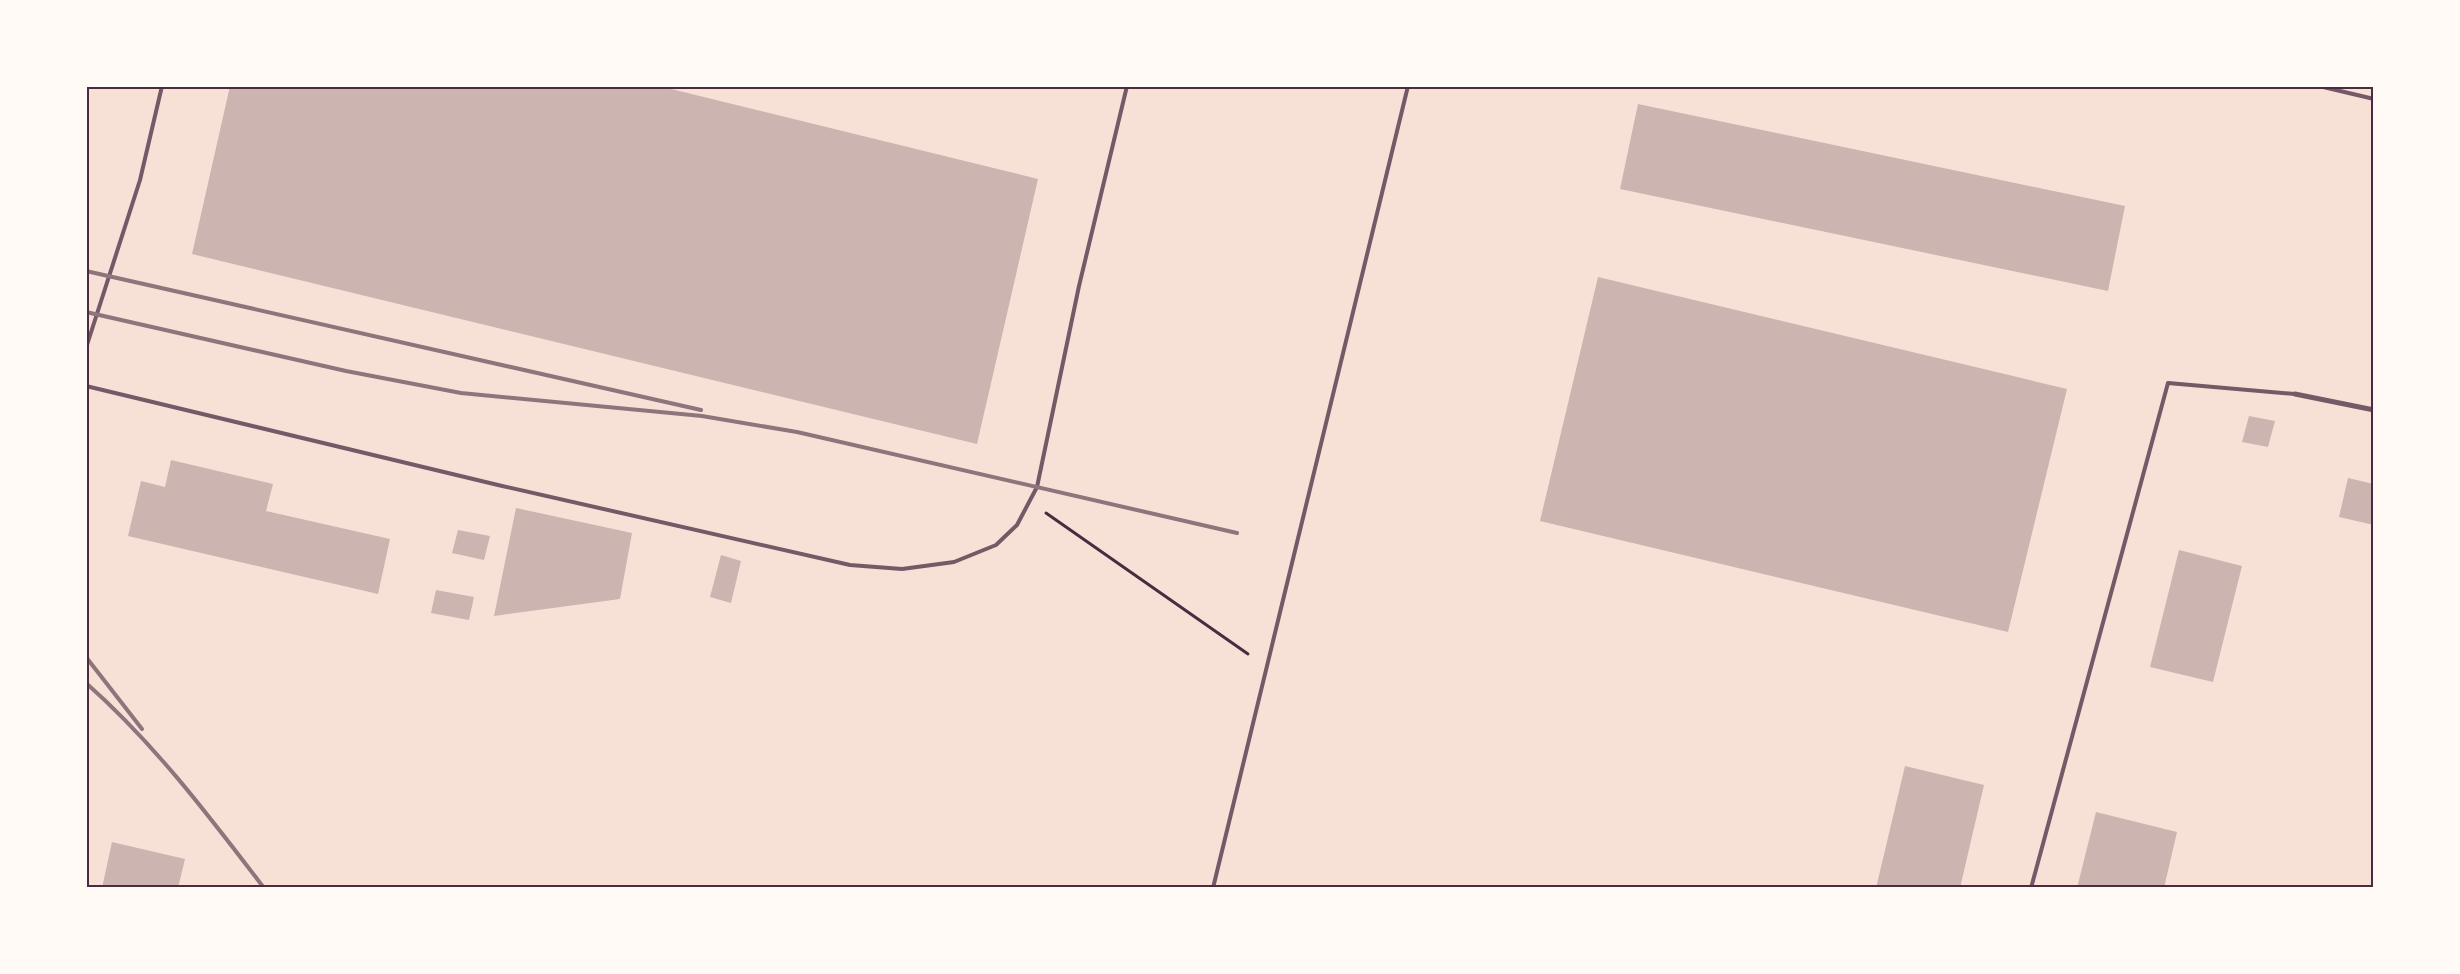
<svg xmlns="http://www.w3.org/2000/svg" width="2460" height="974" viewBox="0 0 2460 974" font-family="Jost,sans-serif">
	<rect width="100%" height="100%" fill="#f7e1d7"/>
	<path fill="#ccb4b1" d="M230,86H659L1038,179L977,444L192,254Z
		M1638,104L2125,206L2108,291L1620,189Z
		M1598,277L2067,389L2008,632L1540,521Z
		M2249,416L2275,421L2268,447L2242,442Z
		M171,460L273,484L266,511L390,539L378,594L128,536L141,481L165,487Z
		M2348,478L2374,484V525L2339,517Z
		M516,508L632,533L620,599L494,616Z
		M458,530L490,536L484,560L452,553Z
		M2179,550L2242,566L2213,682L2150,667Z
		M721,555L741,561L731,603L710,597Z
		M436,590L474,597L469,620L431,613Z
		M1905,766L1984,785L1960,888H1876Z
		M2096,812L2177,832L2164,888H2077Z
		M112,842L185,859L178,888H102Z"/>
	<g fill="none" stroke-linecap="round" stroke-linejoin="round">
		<path stroke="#4a2c40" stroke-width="3" d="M1046,513L1248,654"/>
		<path stroke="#755966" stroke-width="4" d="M2319,86L2374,99
			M86,348L140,180L162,86
			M86,386L498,485L850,565L902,569L954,562L996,545L1017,525L1037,487L1079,286L1127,86
			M1213,888L1408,86
			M2031,888L2168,383L2295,394"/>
		<path stroke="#755966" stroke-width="5" d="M2295,394L2374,410"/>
		<path stroke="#8f747c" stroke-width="4" d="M86,271L701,410
			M86,312L346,371L461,393L702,416L797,432L1237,533
			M86,657L142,729
			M86,683C154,743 209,816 264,888"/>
	</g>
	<rect width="2460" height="974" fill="none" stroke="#fffaf5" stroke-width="175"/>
	<rect x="88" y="88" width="2284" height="798" fill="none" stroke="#4a2c40" stroke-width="2"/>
</svg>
